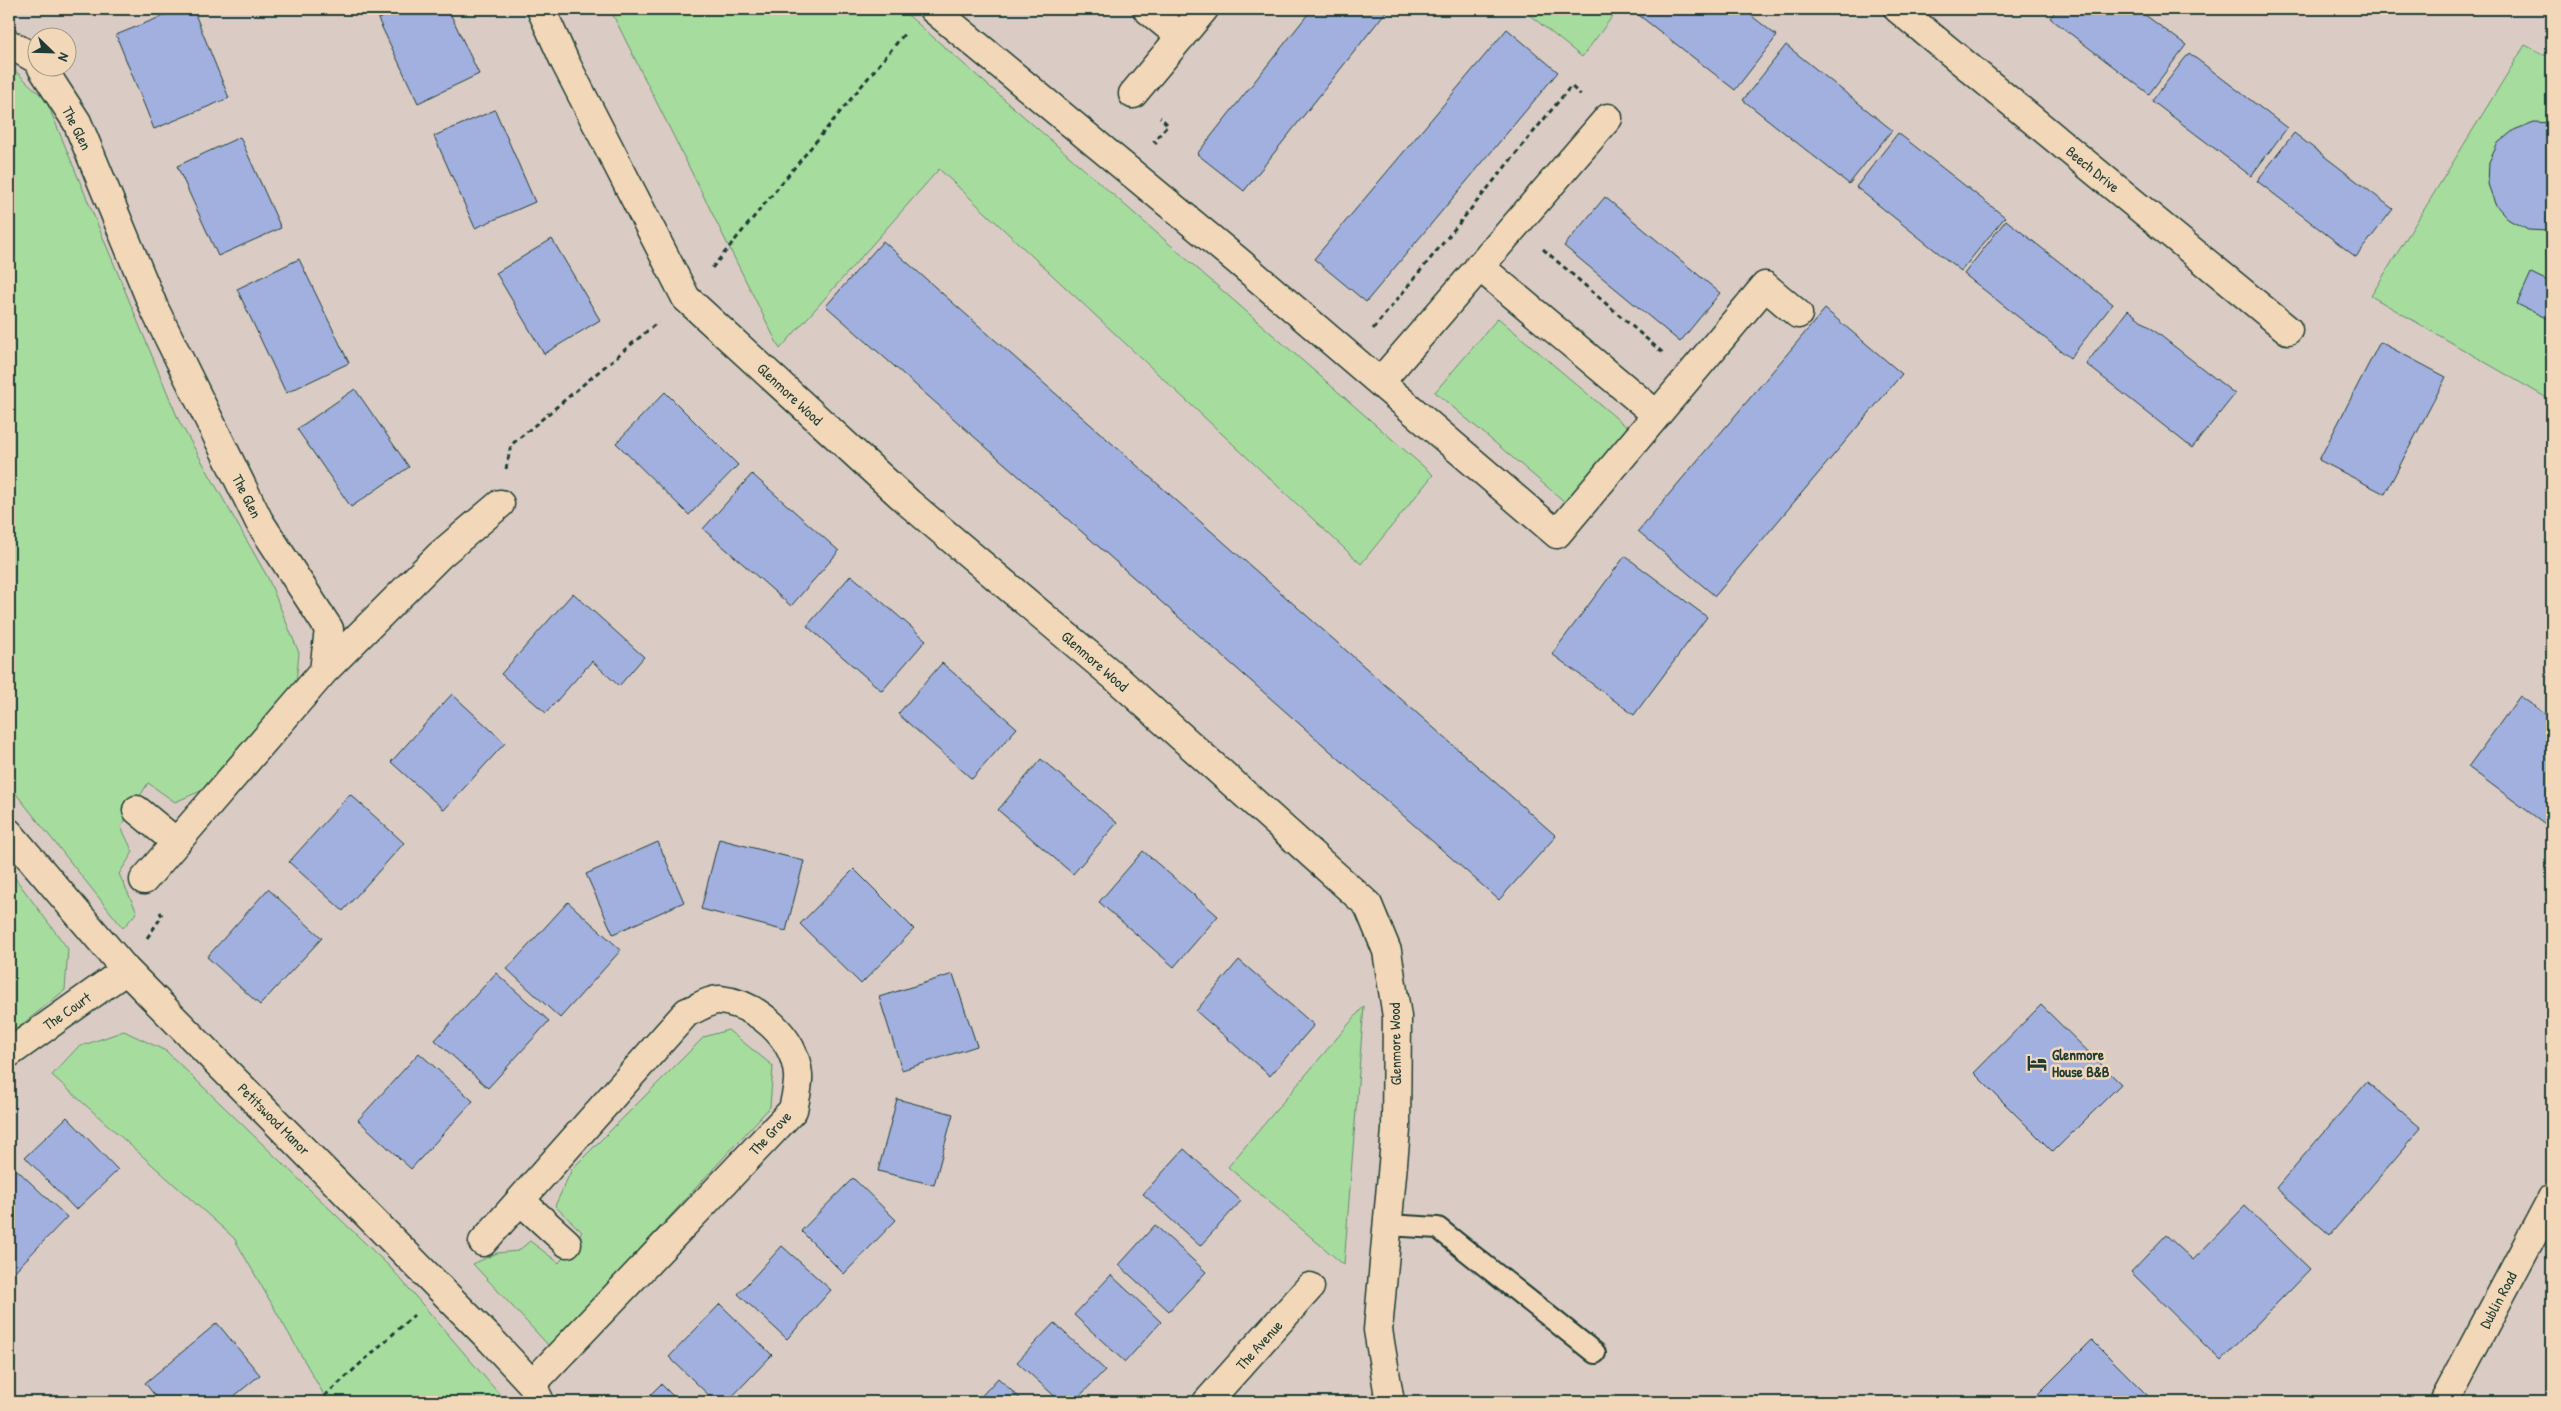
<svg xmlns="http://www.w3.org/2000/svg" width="2561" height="1411" viewBox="0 0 2561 1411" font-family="'Patrick Hand',sans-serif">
	<rect width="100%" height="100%" fill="#daccc5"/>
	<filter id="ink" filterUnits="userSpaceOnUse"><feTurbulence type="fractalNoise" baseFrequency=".02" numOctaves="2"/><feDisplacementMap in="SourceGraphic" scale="10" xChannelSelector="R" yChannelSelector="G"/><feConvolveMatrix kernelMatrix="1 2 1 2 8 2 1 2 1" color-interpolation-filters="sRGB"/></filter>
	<g filter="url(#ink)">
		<path fill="#a7dc9f" stroke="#638c6a" d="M610,9H901L1433,475L1361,564L939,169L780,349Z
			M1522,9H1618L1582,57Z
			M2525,45L2552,59V401L2371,296Z
			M9,65L46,100L179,421L268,578L299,653L296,683L203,790L175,802L148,783L121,827L133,852L119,874L137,912L123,928L9,785Z
			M1498,318L1628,428L1565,502L1435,392Z
			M9,870L68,949L65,990L9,1035Z
			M1364,1006L1344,1265L1228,1167Z
			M728,1030L773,1066L770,1107L550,1347L473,1264L497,1253L518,1251L530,1241L559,1263L582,1232L555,1206L572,1169L704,1037Z
			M124,1031L166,1051L392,1269L506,1402H328L234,1238L52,1075L78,1047Z"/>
		<path fill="#a2b0e0" stroke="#1f3d34" d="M180,9H193L229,98L154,129L116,35Z
			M401,9H448L479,74L418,103L378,19Z
			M1312,9H1388L1244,191L1197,154Z
			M1631,9H1743L1777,36L1735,90Z
			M2057,9H2137L2186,45L2149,94L2050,18Z
			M1507,29L1558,72L1366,302L1314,259Z
			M1786,45L1892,130L1849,184L1743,100Z
			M2189,53L2287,128L2251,176L2152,101Z
			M495,110L535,202L475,228L434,136Z
			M2534,122L2552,123V230L2549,231L2528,230L2509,220L2495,204L2488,184L2489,162L2498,143L2514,130Z
			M1898,133L2005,217L1961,271L1856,187Z
			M2294,133L2393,209L2356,257L2257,181Z
			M240,137L281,228L218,256L177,166Z
			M1605,197L1720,293L1680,342L1564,246Z
			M2006,220L2113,304L2070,358L1964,274Z
			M552,239L600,320L544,354L496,273Z
			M883,241L1556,836L1499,900L826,306Z
			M299,259L349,363L286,393L237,289Z
			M2531,273L2552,283V321L2517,304Z
			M1825,309L1902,374L1715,596L1638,531Z
			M2128,310L2235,394L2192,448L2086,364Z
			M2380,342L2446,377L2385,494L2319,460Z
			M355,389L409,467L351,507L297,429Z
			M665,392L738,465L689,515L616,443Z
			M752,474L839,551L791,606L703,529Z
			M1625,556L1707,617L1634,715L1552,654Z
			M851,575L926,640L882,691L807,626Z
			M573,593L644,657L619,686L592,661L546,713L501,674Z
			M942,663L1017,728L972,779L898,714Z
			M452,694L505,743L444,810L391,762Z
			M2520,696L2552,719V829L2468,767Z
			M1041,759L1117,823L1073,874L998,810Z
			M350,794L404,843L343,911L289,862Z
			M719,839L804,861L786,931L701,909Z
			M658,842L684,902L613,934L586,874Z
			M1143,851L1218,916L1174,967L1099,902Z
			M854,869L914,929L861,984L800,924Z
			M268,889L322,938L260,1005L207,957Z
			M568,902L621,950L560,1018L507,969Z
			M1239,960L1314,1025L1270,1076L1196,1011Z
			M496,973L549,1021L488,1088L435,1040Z
			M953,974L977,1046L902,1070L879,997Z
			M2041,1005L2121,1084L2053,1152L1974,1073Z
			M419,1053L473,1101L411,1169L358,1120Z
			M2367,1082L2421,1128L2330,1235L2276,1188Z
			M897,1099L953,1114L934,1185L878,1171Z
			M67,1117L118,1170L76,1210L25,1157Z
			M1184,1149L1241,1201L1200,1246L1143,1194Z
			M14,1167L67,1217L11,1275L9,1273V1173Z
			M853,1178L896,1220L844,1274L801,1231Z
			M2245,1206L2310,1269L2221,1361L2131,1272L2166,1235L2193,1260Z
			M1155,1225L1206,1272L1169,1311L1119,1265Z
			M782,1246L831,1290L787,1339L738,1294Z
			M1111,1275L1161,1322L1125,1362L1074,1315Z
			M720,1304L772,1355L727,1402H716L669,1357Z
			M217,1323L260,1375L227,1402H160L145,1383Z
			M1054,1323L1105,1370L1074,1402H1061L1017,1362Z
			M2092,1340L2154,1402H2030Z
			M998,1378L1024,1402H976Z
			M661,1384L679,1402H643Z"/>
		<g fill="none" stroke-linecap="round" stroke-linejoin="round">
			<defs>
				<path id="lane" d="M1387,1225L1438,1228L1595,1353"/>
				<path id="street" d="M541,9L565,62L686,298L909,503L1115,677L1368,905L1387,951L1397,1017L1396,1130L1378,1330L1390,1402
					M933,9L1238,261L1557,534L1765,286L1798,314
					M1147,9L1181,37
					M1898,9L2288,330
					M9,44L38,60
					M42,68L77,122L154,308L259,521L329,629L324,671
					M1133,94L1204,9
					M1479,266L1657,415
					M1380,382L1608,118
					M137,810L176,842
					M9,833L126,970L491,1340L532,1384L540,1402
					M144,880L324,671L440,555L500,504
					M9,1053L126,970
					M521,1201L567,1243
					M483,1242L687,1012C696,1009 711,999 720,1000C757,1004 795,1037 798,1075C799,1086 795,1099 793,1110L532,1384
					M1207,1402L1310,1287"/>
				<path id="secondary" d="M2444,1402L2552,1198"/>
			</defs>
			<use href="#lane" stroke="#1f3d34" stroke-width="24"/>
			<use href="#street" stroke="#1f3d34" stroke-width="31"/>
			<use href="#secondary" stroke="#1f3d34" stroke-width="31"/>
			<path stroke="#1f3d34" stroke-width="3" stroke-dasharray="5 4" stroke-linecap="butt" d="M1157,144L1154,141L1168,125L1160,117
				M1543,249L1663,353
				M712,268L905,33
				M1373,329L1571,86L1581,95
				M506,469L511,445L658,322
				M147,938L162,916L160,912
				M318,1402L414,1315"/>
			<use href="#lane" stroke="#f2d8b9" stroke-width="20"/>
			<use href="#street" stroke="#f2d8b9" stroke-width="28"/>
			<use href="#secondary" stroke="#f2d8b9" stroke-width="28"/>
		</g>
	</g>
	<defs>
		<symbol id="hotel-bare" viewBox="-9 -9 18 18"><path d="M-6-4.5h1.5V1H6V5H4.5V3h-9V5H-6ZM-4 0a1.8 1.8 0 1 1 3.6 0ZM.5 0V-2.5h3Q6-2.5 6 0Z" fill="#1f3d34" stroke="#f2d8b9" stroke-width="2.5" paint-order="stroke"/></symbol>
	</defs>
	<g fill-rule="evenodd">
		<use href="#hotel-bare" x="2023" y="1049" width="28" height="28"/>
	</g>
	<g text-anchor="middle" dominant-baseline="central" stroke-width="5" stroke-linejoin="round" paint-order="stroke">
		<g font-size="15" fill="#1f3d34" stroke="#f2d8b9">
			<text transform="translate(77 128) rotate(63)">The Glen</text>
			<text transform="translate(2093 169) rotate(39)">Beech Drive</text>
			<text transform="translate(790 394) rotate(43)">Glenmore Wood</text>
			<text transform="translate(247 496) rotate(63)">The Glen</text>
			<text transform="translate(1095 661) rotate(41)">Glenmore Wood</text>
			<text transform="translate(67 1011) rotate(-35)">The Court</text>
			<text transform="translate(1395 1044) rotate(-91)">Glenmore Wood</text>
			<text transform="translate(274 1119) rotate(45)">Petitswood Manor</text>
			<text transform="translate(770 1133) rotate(-47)">The Grove</text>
			<text transform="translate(2498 1300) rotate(-62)">Dublin Road</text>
			<text transform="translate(1259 1345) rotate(-48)">The Avenue</text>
		</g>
		<g font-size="15" font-weight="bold" fill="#1f3d34" stroke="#f2d8b9" text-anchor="start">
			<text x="2052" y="1054">Glenmore<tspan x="2052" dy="17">House B&amp;B</tspan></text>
		</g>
	</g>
	<rect width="2561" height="1411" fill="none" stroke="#f2d8b9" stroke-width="30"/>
	<rect x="15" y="15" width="2531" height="1381" fill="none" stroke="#1f3d34" stroke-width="2" filter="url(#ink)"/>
	<g transform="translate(52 52) rotate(113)"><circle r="24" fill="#f2d8b9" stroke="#9e9a84"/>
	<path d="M0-4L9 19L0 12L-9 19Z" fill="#1f3d34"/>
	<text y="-8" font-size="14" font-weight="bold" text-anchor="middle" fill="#1f3d34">N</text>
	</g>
</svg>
